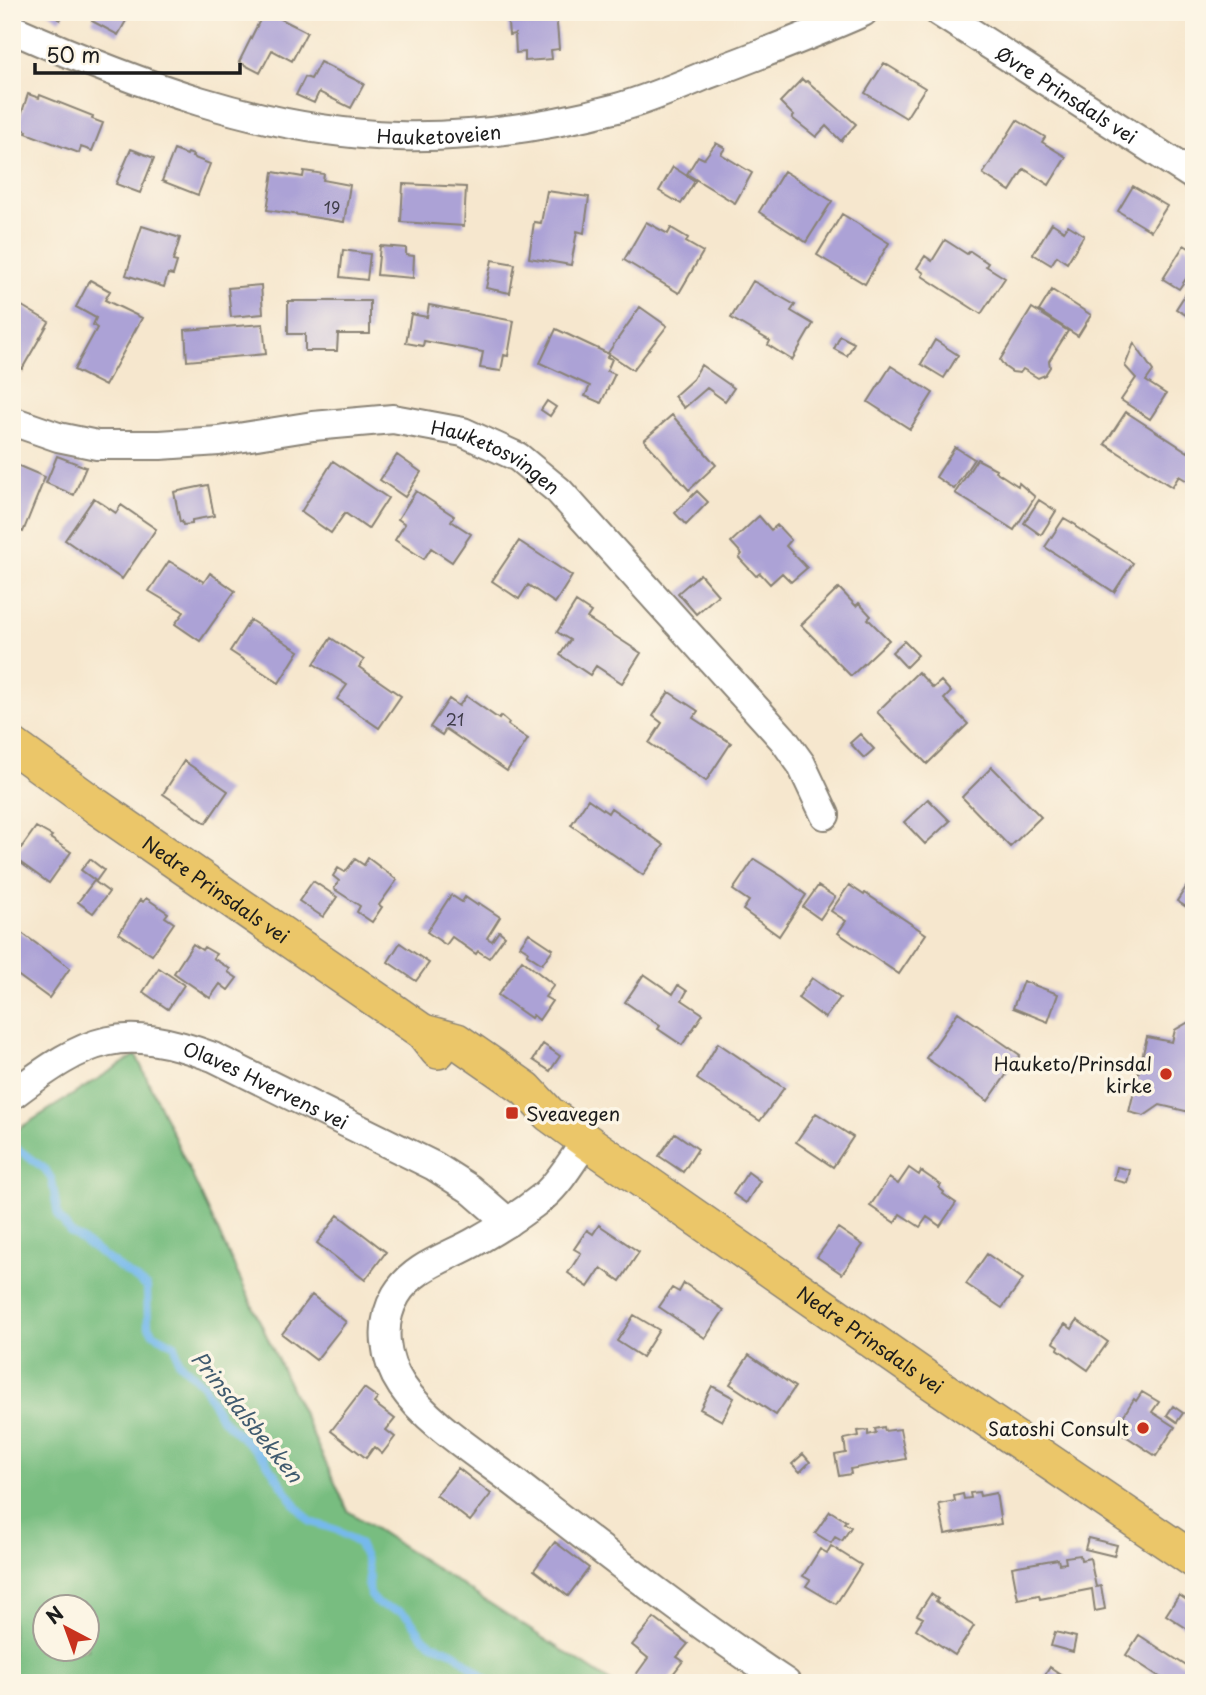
<svg xmlns="http://www.w3.org/2000/svg" width="1206" height="1695" viewBox="0 0 1206 1695" font-family="'Playpen Sans',sans-serif">
	<rect width="100%" height="100%" fill="#fcf5e5"/>
	<filter id="ink" filterUnits="userSpaceOnUse"><feTurbulence type="fractalNoise" baseFrequency=".0143" numOctaves="2"/><feDisplacementMap in="SourceGraphic" scale="14" xChannelSelector="R" yChannelSelector="G"/><feConvolveMatrix kernelMatrix="1 2 1 2 8 2 1 2 1" color-interpolation-filters="sRGB"/></filter>
	<filter id="wash" filterUnits="userSpaceOnUse"><feTurbulence type="fractalNoise" baseFrequency=".00686" numOctaves="4" result="noise"/><feDisplacementMap in="SourceGraphic" scale="28" xChannelSelector="R" yChannelSelector="G"/><feGaussianBlur stdDeviation="1.57" result="paint"/><feColorMatrix in="noise" values="0 0 0 0 0 0 0 0 0 0 0 0 0 0 0 0 0 1.4 0 .05"/><feComposite in="paint" operator="in"/></filter>
	<g filter="url(#wash)">
		<rect width="100%" height="100%" fill="#f6e7ce"/>
		<path fill="#78bd80" stroke="#4a6c4e" stroke-width="2" fill-rule="evenodd" d="M136,1055L348,1511L612,1683H12V1133ZM46,1608H88V1650H46Z"/>
		<g fill="none" stroke-linecap="round" stroke-linejoin="round">
			<path stroke="#76b9ec" stroke-width="8" d="M12,1145L45,1169L52,1180L58,1216L70,1232L147,1287L148,1326L153,1333L175,1345L179,1362L203,1385L221,1418L263,1457L297,1507L311,1522L337,1530L359,1544L366,1560L369,1576L368,1588L371,1596L379,1605L400,1611L409,1617L422,1636L431,1643L455,1653L491,1683"/>
		</g>
		<g id="blocks">
			<path fill="#aca2d6" d="M48,12H65L60,20Z
				M97,12H131L118,35L92,21Z
				M264,12L274,15L276,12L283,16L281,19L307,32L292,61L272,50L260,73L239,62Z
				M507,12H521V15L556,12L559,49L551,50L552,59L525,61V52L516,53L515,34L509,35Z
				M320,62L364,84L351,108L319,92L314,103L296,95L305,77L311,79Z
				M884,63L925,88L906,118L865,93Z
				M802,79L805,82L807,81L856,124L841,141L826,126L816,137L792,118L794,116L780,102Z
				M28,94L39,98L40,95L93,116L92,119L103,123L92,151L81,147L79,153L26,133L27,131L17,127Z
				M1017,120L1045,137L1042,142L1066,157L1049,185L1024,169L1010,191L983,174Z
				M716,143L725,148L721,154L752,173L735,203L687,174L698,156L704,159Z
				M131,149L154,158L140,193L116,184Z
				M174,150L187,155L188,153L193,155L192,157L210,164L198,195L162,181Z
				M673,167L695,181L681,204L659,191Z
				M304,171L324,174L323,180L350,185L344,222L267,210L273,172L303,177Z
				M784,171L832,201L806,242L759,212Z
				M403,184L466,187L464,226L401,222Z
				M1133,186L1167,206L1151,231L1118,211Z
				M547,191L589,197L584,233L577,231L571,265L529,258L534,222L541,223Z
				M842,214L889,243L865,284L817,255Z
				M646,222L668,234L671,228L688,238L686,242L703,252L679,293L624,260Z
				M1052,223L1064,231L1068,225L1084,235L1067,263L1057,256L1051,265L1033,254Z
				M142,226L180,238L173,261L177,262L173,275L168,274L164,287L126,275Z
				M945,240L967,254L970,251L988,263L986,266L1005,278L981,314L922,276L924,273L917,268L925,256L932,261Z
				M1184,245L1194,251V267L1179,289L1163,279Z
				M380,246L406,248V255L414,256L413,278L377,275Z
				M343,250L370,254L367,280L340,277Z
				M492,260L515,264L510,293L486,288Z
				M90,280L110,291L105,300L142,318L105,386L74,370L97,328L93,325L96,318L76,307Z
				M753,281L795,305L791,311L813,324L792,360L768,345L770,341L731,318Z
				M1194,281V320L1176,309Z
				M261,285L263,314L231,317L228,288Z
				M1052,290L1091,315L1078,336L1039,311Z
				M288,301H370V334H338L337,351H305V334H288Z
				M17,303L49,322L22,369L12,363V311Z
				M429,305L514,321L508,356L504,355L501,371L480,368L483,352L424,341L423,346L406,343L411,314L427,317Z
				M640,307L667,326L633,370L608,353Z
				M1032,308L1068,331L1049,361L1050,367L1045,375L1038,378L1023,369L1020,373L1012,372L1005,367L1000,360Z
				M263,324L266,354L187,361L185,330Z
				M556,329L609,354L607,357L612,359L607,371L615,374L601,403L585,396L590,386L540,363Z
				M840,336L854,343L847,356L834,349Z
				M935,340L958,355L944,378L921,364Z
				M1134,343L1153,371L1146,381L1166,394L1150,419L1121,400L1136,378L1125,366Z
				M701,365L734,388L725,401L707,388L684,408L674,396L693,379Z
				M891,366L933,393L910,429L868,402Z
				M547,401L556,407L550,416L541,410Z
				M1126,412L1188,452L1194,442V485L1179,476L1172,487L1105,444Z
				M672,415L716,465L689,490L644,440Z
				M955,447L974,459L954,489L936,477Z
				M397,455L421,472L405,497L380,480Z
				M57,456L86,467L74,495L46,483Z
				M977,459L996,469L995,471L1018,486L1019,483L1035,497L1014,530L955,493Z
				M333,461L388,498L368,529L345,513L331,533L301,512Z
				M12,463L45,477L23,532L12,527Z
				M208,485L214,516L192,520V524L183,525L182,521L180,522L174,492Z
				M416,491L454,516L451,521L471,534L452,562L431,548L424,559L395,540L405,524L398,519Z
				M697,491L708,502L686,525L675,513Z
				M94,498L116,513L121,505L156,529L122,579L65,540Z
				M1039,500L1056,511L1041,535L1024,523Z
				M759,516L771,530L777,525L791,540L786,546L807,568L791,582L782,573L770,584L760,573L756,576L739,558L742,554L731,542Z
				M1064,518L1076,525V527L1133,563L1114,592L1045,547Z
				M519,541L572,576L555,603L528,585L519,599L492,581Z
				M169,561L204,582L210,573L235,591L200,641L175,624L184,612L149,591Z
				M700,574L718,595L696,614L678,593Z
				M839,588L856,606L859,603L871,616L868,619L889,640L851,676L801,625Z
				M576,602L591,612L587,618L641,653L622,683L596,666L590,675L560,655L570,640L557,632Z
				M250,620L299,651L279,683L230,651Z
				M331,638L364,660L359,667L401,696L379,728L337,699L347,685L314,664Z
				M904,641L918,655L906,667L892,652Z
				M918,672L933,688L941,681L951,692L944,699L968,724L927,764L877,712Z
				M669,692L698,711L693,718L731,743L706,781L649,743L662,723L653,716Z
				M466,696L499,719L501,716L509,723L508,725L528,739L507,771L446,729L442,735L430,727L449,699L459,706Z
				M860,734L874,749L864,758L850,743Z
				M184,761L228,791L206,823L163,794Z
				M992,767L1041,817L1010,847L962,797Z
				M588,799L608,813L611,808L664,845L643,875L571,825Z
				M928,799L950,821L925,844L904,822Z
				M36,827L52,836L50,838L71,852L49,883L14,858Z
				M368,858L397,880L379,905L382,907L372,922L357,912L360,906L334,889L339,881L333,876L338,868L345,872L355,859L364,865Z
				M90,859L104,870L96,881L81,870Z
				M754,859L783,877L806,895L779,936L743,910L749,901L733,890Z
				M1194,875V912L1177,901Z
				M94,881L109,892L93,913L78,902Z
				M313,881L337,897L323,917L299,901Z
				M849,885L864,895L865,893L926,934L899,974L838,933L846,921L831,911Z
				M818,886L835,897L820,919L803,907Z
				M451,895L462,902L465,897L477,905L479,903L500,917L487,938L492,941L499,931L505,936L489,958L478,951L476,954L452,937L446,945L427,932Z
				M146,898L168,913L165,917L174,923L152,955L119,933L140,900L143,902Z
				M12,926L70,968L49,998L12,971Z
				M529,933L553,949L542,964L527,954L528,951L520,946Z
				M400,943L429,963L416,981L388,962Z
				M193,944L202,950L204,947L216,954L213,958L230,969L228,972L237,978L228,990L220,984L210,998L174,973Z
				M522,960L554,985L545,997L552,1001L539,1020L533,1015L531,1018L498,995Z
				M159,968L184,985L168,1009L143,992Z
				M644,974L673,994L678,985L687,991L682,1000L703,1014L682,1045L658,1029L660,1026L625,1002Z
				M812,978L840,998L825,1018L798,998Z
				M1023,981L1058,994L1048,1022L1013,1008Z
				M958,1012L1020,1055L988,1101L926,1058Z
				M1194,1019V1113L1160,1105L1144,1116L1129,1112L1147,1037L1172,1042L1175,1030Z
				M718,1043L784,1088L760,1121L697,1079Z
				M543,1044L560,1056L550,1071L533,1060Z
				M816,1113L853,1137L833,1167L796,1142Z
				M675,1133L698,1149L683,1172L659,1156Z
				M1117,1167L1130,1170L1127,1183L1114,1180Z
				M909,1168L919,1175L921,1171L941,1185L939,1188L944,1192L943,1194L956,1203L940,1226L927,1217L920,1227L900,1214L895,1223L870,1206L889,1178L898,1184Z
				M748,1172L760,1181L746,1203L733,1194Z
				M338,1215L386,1252L365,1280L317,1243Z
				M599,1225L639,1252L620,1281L601,1268L588,1287L568,1273L581,1253L574,1249L587,1230L593,1234Z
				M838,1228L863,1245L842,1274L817,1257Z
				M987,1254L1023,1279L1002,1308L966,1284Z
				M684,1283L724,1310L705,1338L659,1307L672,1288L679,1292Z
				M312,1295L346,1322L316,1360L282,1334Z
				M634,1315L659,1330L642,1357L617,1341Z
				M1077,1320L1108,1342L1088,1370L1058,1349L1059,1346L1053,1342L1065,1324L1072,1329Z
				M749,1355L795,1387L776,1415L730,1384Z
				M712,1386L734,1398L722,1421L700,1409Z
				M364,1388L378,1398L374,1403L395,1419L386,1430L395,1437L382,1454L374,1447L366,1458L331,1431Z
				M1142,1392L1159,1402L1152,1412L1175,1427L1156,1456L1115,1429L1134,1399L1136,1401Z
				M1173,1406L1183,1413L1177,1422L1167,1415Z
				M884,1427L885,1431L900,1429L906,1459L850,1469L851,1474L839,1476L835,1455L846,1453L844,1439L859,1436L858,1431L868,1430V1435L876,1433L875,1429Z
				M803,1454L810,1462L800,1472L792,1464Z
				M458,1468L491,1494L470,1521L436,1495Z
				M979,1492L980,1496L996,1493L1001,1524L945,1534L939,1504L955,1501L954,1496L963,1494L964,1499L971,1498L970,1493Z
				M830,1511L846,1521L844,1523L851,1527L842,1541L835,1537L831,1543L815,1533Z
				M1088,1538L1117,1545L1114,1556L1085,1549Z
				M555,1542L589,1568L568,1596L534,1570Z
				M831,1546L861,1565L836,1604L806,1586L810,1580L803,1576L820,1549L827,1553Z
				M1080,1555L1081,1560L1090,1558L1096,1587L1101,1586L1105,1609L1095,1611L1092,1589L1040,1599L1039,1595L1018,1599L1012,1567L1058,1559L1059,1564L1066,1563L1065,1557Z
				M931,1594L938,1599L936,1601L974,1626L955,1655L916,1629L923,1618L917,1615Z
				M1179,1595L1194,1605V1633L1166,1615Z
				M654,1618L688,1644L677,1657L683,1661L666,1683H630L648,1658L632,1645Z
				M1055,1632L1076,1637L1073,1652L1051,1646Z
				M1139,1635L1194,1671V1683H1169L1126,1655Z
				M1050,1667L1074,1683H1040Z"/>
		</g>
	</g>
	<g filter="url(#ink)">
		<use href="#blocks" fill-opacity="0" stroke="#898275" stroke-width="2"/>
		<g fill="none" stroke-linecap="round" stroke-linejoin="round">
			<defs>
				<g id="minor">
					<path id="s1" d="M939,12L1194,176"/>
					<path id="s2" d="M12,29C134,83 263,132 397,136C471,138 545,127 617,108C647,100 677,87 706,75C759,55 811,35 863,12"/>
					<path id="s3" d="M12,421L58,437L97,445H160L219,441L313,426L393,419L463,432L518,457L559,491L783,739L801,764L825,815"/>
					<path id="s4" d="M12,1095C89,1037 120,1023 213,1057L434,1166L470,1189L508,1222"/>
					<path d="M586,1141C573,1159 561,1181 544,1196C524,1212 501,1227 478,1240C450,1257 414,1265 396,1295C379,1324 384,1359 402,1386C426,1422 479,1455 514,1482C603,1551 692,1621 786,1683"/>
				</g>
				<g id="major">
					<path id="s5" d="M12,745L96,806L387,1007L423,1032L438,1051"/>
					<path id="s6" d="M423,1032L457,1041L526,1089L549,1114L586,1141L926,1378L1194,1560"/>
				</g>
			</defs>
			<use href="#minor" stroke="#898275" stroke-width="32"/>
			<use href="#major" stroke="#898275" stroke-width="38"/>
			<use href="#minor" stroke="#fff" stroke-width="28"/>
			<use href="#major" stroke="#ebc669" stroke-width="35"/>
		</g>
	</g>
	<g fill="#c8321e" stroke="#fcf5e5" stroke-width="2.5">
		<circle cx="1166" cy="1074" r="7"/>
		<rect x="505" y="1106" width="14" height="14" rx="3.5"/>
		<circle cx="1143" cy="1428" r="7"/>
	</g>
	<g text-anchor="middle" dominant-baseline="central" stroke-width="7" stroke-linejoin="round" paint-order="stroke">
		<g font-size="16" fill="#403e4a">
			<text x="332" y="207">19</text>
			<text x="455" y="719">21</text>
		</g>
		<g font-size="19" fill="#1c1c1c" stroke="#fcf5e5">
			<text stroke="none"><textPath href="#s1" startOffset="152">Øvre Prinsdals vei</textPath></text>
			<text stroke="none"><textPath href="#s2" startOffset="444">Hauketoveien</textPath></text>
			<text stroke="none"><textPath href="#s3" startOffset="497">Hauketosvingen</textPath></text>
			<text stroke="none"><textPath href="#s5" startOffset="250">Nedre Prinsdals vei</textPath></text>
			<text stroke="none"><textPath href="#s4" startOffset="278">Olaves Hvervens vei</textPath></text>
			<text stroke="none"><textPath href="#s6" startOffset="546">Nedre Prinsdals vei</textPath></text>
		</g>
		<g font-size="19" fill="#1c1c1c" stroke="#fcf5e5" text-anchor="end">
			<text x="1152" y="1063">Hauketo/Prinsdal<tspan x="1152" dy="22">kirke</tspan></text>
			<text x="526" y="1113" text-anchor="start">Sveavegen</text>
			<text x="1129" y="1428">Satoshi Consult</text>
		</g>
		<g font-size="21" font-style="italic" fill="#405b6f" stroke="#fcf5e5">
			<text transform="translate(248 1416) rotate(51)">Prinsdalsbekken</text>
		</g>
	</g>
	<rect width="1206" height="1695" fill="none" stroke="#fcf5e5" stroke-width="42"/>
	<g transform="translate(66 1628) rotate(319)"><circle r="33" fill="#fcf5e5" stroke="#a29e95" stroke-width="2"/>
	<path d="M0-5L12 26L0 18L-12 26Z" fill="#c8321e"/>
	<text y="-10" font-size="19" font-weight="bold" text-anchor="middle" fill="#1c1c1c">N</text>
	</g>
	<path d="M35 63v10h205v-10" fill="none" stroke="#1c1c1c" stroke-width="3.5"/>
	<text x="46" y="63" font-size="21" fill="#1c1c1c" stroke="#fcf5e5" stroke-width="5" paint-order="stroke">50 m</text>
</svg>
